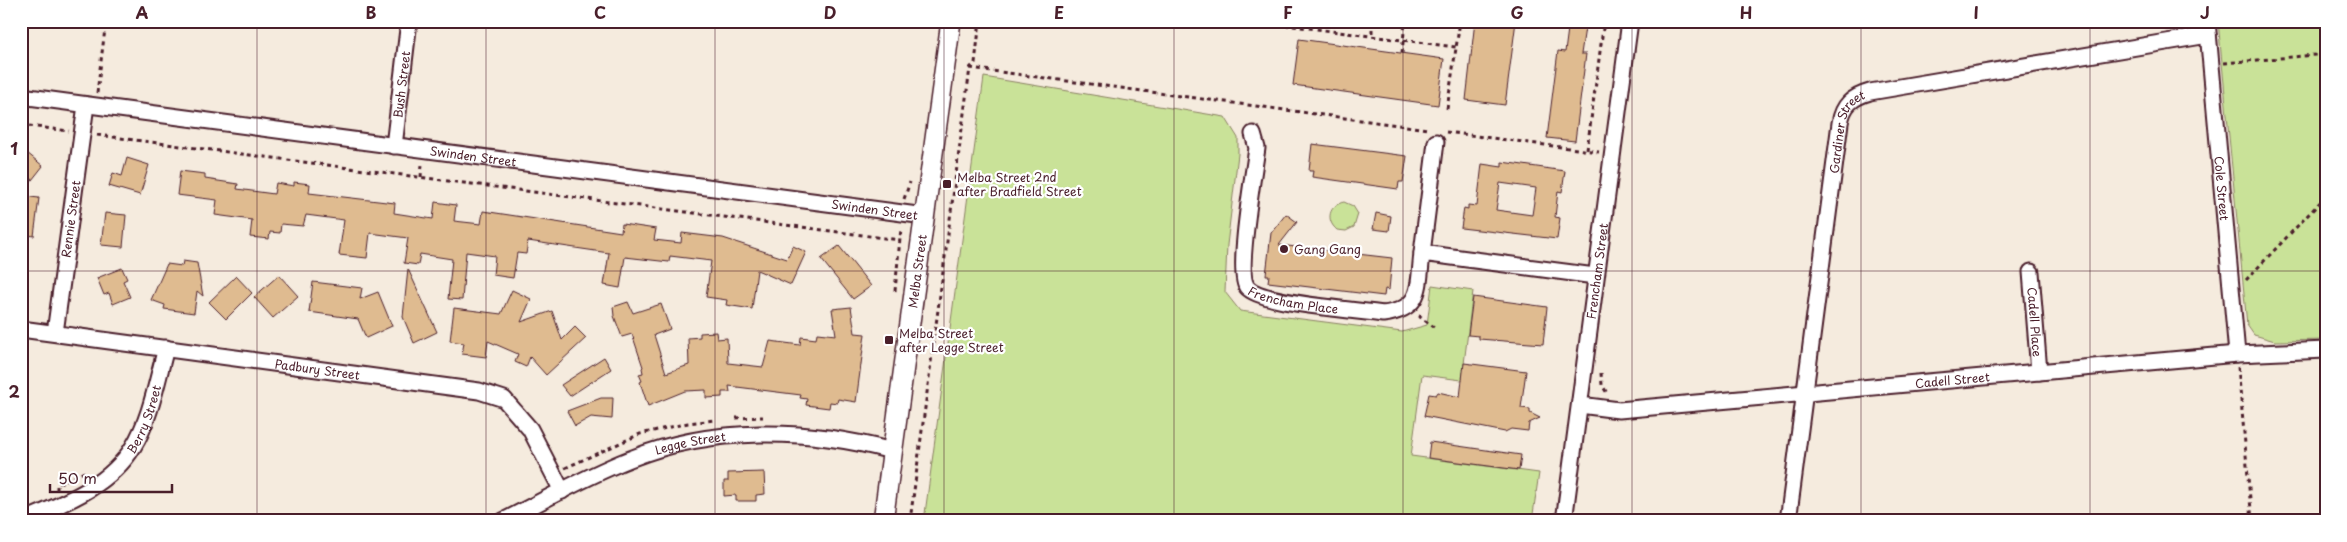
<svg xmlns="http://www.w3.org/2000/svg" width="2347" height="542" viewBox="0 0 2347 542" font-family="'Playpen Sans',sans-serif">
	<rect width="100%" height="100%" fill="#f5ebde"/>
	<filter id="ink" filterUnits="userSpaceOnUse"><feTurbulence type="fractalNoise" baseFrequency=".02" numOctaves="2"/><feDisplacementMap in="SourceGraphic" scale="10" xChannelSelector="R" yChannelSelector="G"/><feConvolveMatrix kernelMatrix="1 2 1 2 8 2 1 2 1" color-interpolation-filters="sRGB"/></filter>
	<g filter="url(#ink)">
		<path fill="#c9e298" stroke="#8a8062" d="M2218,21H2326V340L2275,341L2254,335L2247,325Z
			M984,77L1225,117L1238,138V154L1227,245L1225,292L1240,311L1402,332L1427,325L1432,285L1473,291L1462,380L1422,375L1411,456L1539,473L1532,521H924Z
			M1344,202L1353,206L1358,214L1354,227L1346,231L1337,230C1325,220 1329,205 1344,202Z"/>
		<path fill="#dfbb90" stroke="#4a1f2b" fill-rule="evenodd" d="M1475,21H1516L1505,105L1466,100Z
			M1569,21H1586L1581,54H1586L1575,141L1547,138L1558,51L1565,52Z
			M1299,39L1444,59L1438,105L1293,85Z
			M1312,144L1407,156L1403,182H1399L1398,189L1312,177L1313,171H1309Z
			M21,148L43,166L21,194Z
			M127,158L149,165L140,195L109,186L113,173L122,176Z
			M1502,162L1565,171L1562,192L1558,191L1555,217L1560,218L1557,239L1461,228L1464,208L1468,209V205L1477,206L1482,164L1502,167ZM1500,183L1536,188L1532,215L1496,210Z
			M180,171L205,174V179L238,184L237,189L274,194L276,183L294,186V182L310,184L309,193L395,203L394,213L433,219L435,202L456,205L454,221L481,224L483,211L621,232L622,224L656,229L654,240L681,243L682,233L723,238L787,259L793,246L806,252L791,285L757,270L752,309L726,305L727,300L706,297L711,261L670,256L669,262L625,257L620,288L604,285L609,253L528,241L526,254L517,253L513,278L493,275L495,256L466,252L462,300L448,299L452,259L420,254L418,265L404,263L408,238L370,233L367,258L339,255L344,220L306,215L303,226L281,224L280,233L270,232L269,239L250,237L252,220L215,215L217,200L177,195Z
			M21,196L39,198L34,236L21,234Z
			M105,213L126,215L123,247L101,245Z
			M1376,213L1391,216L1389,231L1373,229Z
			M1286,214L1297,222L1279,245L1392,258L1389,290L1385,289L1384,296L1268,282L1269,275H1266L1271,233Z
			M839,246L871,286L853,299L821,259Z
			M183,261L197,263L203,296L197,291L194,313L164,309L165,305L151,300L167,264L182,266Z
			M122,268L127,279L123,281L130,297L113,304L109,293L104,295L97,278Z
			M408,269L437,332L414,343L403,317Z
			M279,275L298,296L273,318L254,297Z
			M236,276L252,293L226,319L209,302Z
			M313,282L362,288L360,299L378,292L392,326L366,338L358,319L309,312Z
			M512,290L531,299L521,322L552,311L562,340L575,327L586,338L546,375L530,357L526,367L515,362L518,354L488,341L486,357L462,354L464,343L450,341L454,308L501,314Z
			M1473,297L1547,307L1543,344L1479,339V336L1468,335Z
			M628,302L633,313L661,304L670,329L654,335L666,373L689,365L688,338L700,337V333L716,332L717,339L727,338L728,363L763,367L770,341L800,345L801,337L816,339L817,333L836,335L832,309L851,307L855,333L865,334L856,402L838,399L837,403L830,402L829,408L806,405L807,399L800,398L801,395L729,386L730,392H722V397L706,398V390L685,391L648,406L640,382L642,381L639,374L643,373L642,368L643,367L632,334L622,337L614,316L613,307Z
			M604,357L611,369L570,396L561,385Z
			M1464,363L1526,371L1521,408L1530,409V413L1540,418L1529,423L1528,431L1511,429L1505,432L1424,416L1429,394L1436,395L1438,392L1460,397Z
			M601,398H613L612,419L591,417L575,426L567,411Z
			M1430,442L1521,455L1519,470L1428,458Z
			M764,472L765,494L756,495V501H736V495L724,496V481H728V473Z"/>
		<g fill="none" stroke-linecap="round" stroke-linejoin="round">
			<defs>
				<g id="minor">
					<path id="s1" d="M2207,21L2237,354"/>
					<path id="s2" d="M21,96L925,216"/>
					<path id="s3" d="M1253,134L1257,148C1254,171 1236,273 1247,287C1261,304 1357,310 1383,314C1423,309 1418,287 1422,253L1595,276"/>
					<path id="s4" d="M394,146L409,21"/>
					<path d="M1422,253L1436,142"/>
					<path id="s5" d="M2031,272L2039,372"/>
					<path id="s6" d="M21,329L479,391L504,399L530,429L562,491"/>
					<path id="s7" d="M55,333L86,105"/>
					<path id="s8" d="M1580,405L1619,410L2237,354L2326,350"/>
					<path id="s9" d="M23,521C62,504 110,486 133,447C151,418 157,380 166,348"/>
					<path id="s10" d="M503,521C545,500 586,476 630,459C712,426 808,428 892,451"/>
					<path id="s11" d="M1564,521L1630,21"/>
					<path id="s12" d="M1788,521L1840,123C1843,105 1852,97 1870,92L2208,35"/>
				</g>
				<g id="tertiary">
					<path id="s13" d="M883,521L951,21"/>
				</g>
			</defs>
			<use href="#minor" stroke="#4a1f2b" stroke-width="19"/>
			<use href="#tertiary" stroke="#4a1f2b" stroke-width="22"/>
			<path stroke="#4a1f2b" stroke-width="3" stroke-dasharray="4 4" stroke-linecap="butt" d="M1372,21V37
				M1277,24L1456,47
				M1402,53L1405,21
				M2224,63L2326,54
				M970,68L1428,129
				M97,93L106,21
				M1447,109L1460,21
				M21,125L69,131
				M1446,132L1599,152
				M97,135L900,240
				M1587,150L1604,21
				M421,177L422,164
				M904,199L910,182
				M2246,280L2326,196
				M895,291L901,228
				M1421,315L1420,317L1434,327
				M2238,367L2252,521
				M1601,373L1602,385L1607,393
				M736,418L763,417
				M565,468L640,434L688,423L715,420
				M57,490V484L87,471
				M480,521L488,516
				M910,521L970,68L975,63L980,21"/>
			<use href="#minor" stroke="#fff" stroke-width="15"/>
			<use href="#tertiary" stroke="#fff" stroke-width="19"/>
		</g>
	</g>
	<path fill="none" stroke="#4a1f2b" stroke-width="1" stroke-opacity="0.55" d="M257,21V521M486,21V521M715,21V521M944,21V521M1174,21V521M1403,21V521M1632,21V521M1861,21V521M2090,21V521M21,271H2326"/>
	<g fill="#4a1f2b" stroke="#fff" stroke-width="2">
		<rect x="942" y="179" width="10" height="10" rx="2.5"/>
		<circle cx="1284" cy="249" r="5"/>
		<rect x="884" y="335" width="10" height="10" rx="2.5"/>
	</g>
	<g text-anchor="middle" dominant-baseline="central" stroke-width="4.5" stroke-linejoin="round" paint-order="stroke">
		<g font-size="12" fill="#4a1f2b" stroke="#fff">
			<text stroke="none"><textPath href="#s4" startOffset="62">Bush Street</textPath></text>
			<text stroke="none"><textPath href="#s12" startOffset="396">Gardiner Street</textPath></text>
			<text stroke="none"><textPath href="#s2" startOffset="456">Swinden Street</textPath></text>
			<text stroke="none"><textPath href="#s1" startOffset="168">Cole Street</textPath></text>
			<text stroke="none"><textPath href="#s2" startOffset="861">Swinden Street</textPath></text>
			<text stroke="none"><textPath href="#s7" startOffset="115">Rennie Street</textPath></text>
			<text stroke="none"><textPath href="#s13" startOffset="252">Melba Street</textPath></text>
			<text stroke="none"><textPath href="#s11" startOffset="252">Frencham Street</textPath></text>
			<text stroke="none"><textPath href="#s3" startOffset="204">Frencham Place</textPath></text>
			<text stroke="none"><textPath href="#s5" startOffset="50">Cadell Place</textPath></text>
			<text stroke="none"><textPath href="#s6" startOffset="299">Padbury Street</textPath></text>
			<text stroke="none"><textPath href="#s8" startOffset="374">Cadell Street</textPath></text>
			<text stroke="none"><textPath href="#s9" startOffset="165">Berry Street</textPath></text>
			<text stroke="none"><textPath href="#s10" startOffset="204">Legge Street</textPath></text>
		</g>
		<g font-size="12" fill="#4a1f2b" stroke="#fff" text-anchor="start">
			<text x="957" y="177">Melba Street 2nd<tspan x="957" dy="14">after Bradfield Street</tspan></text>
			<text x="1294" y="249">Gang Gang</text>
			<text x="899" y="333">Melba Street<tspan x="899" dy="14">after Legge Street</tspan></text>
		</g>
	</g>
	<rect width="2347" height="542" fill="none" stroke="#fff" stroke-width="55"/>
	<path d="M50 484v8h122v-8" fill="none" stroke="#4a1f2b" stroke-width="2.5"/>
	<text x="58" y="484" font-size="15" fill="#4a1f2b" stroke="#ffffff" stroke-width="4" paint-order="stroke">50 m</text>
	<rect x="28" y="28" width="2292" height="486" fill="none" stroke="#4a1f2b" stroke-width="2"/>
	<g font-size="16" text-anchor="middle" font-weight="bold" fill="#4a1f2b">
		<text x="142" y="19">A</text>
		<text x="371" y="19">B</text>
		<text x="600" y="19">C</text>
		<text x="830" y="19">D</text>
		<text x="1059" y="19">E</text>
		<text x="1288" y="19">F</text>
		<text x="1517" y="19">G</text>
		<text x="1746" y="19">H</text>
		<text x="1976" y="19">I</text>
		<text x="2205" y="19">J</text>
		<text x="14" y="155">1</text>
		<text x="14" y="398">2</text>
	</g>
</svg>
